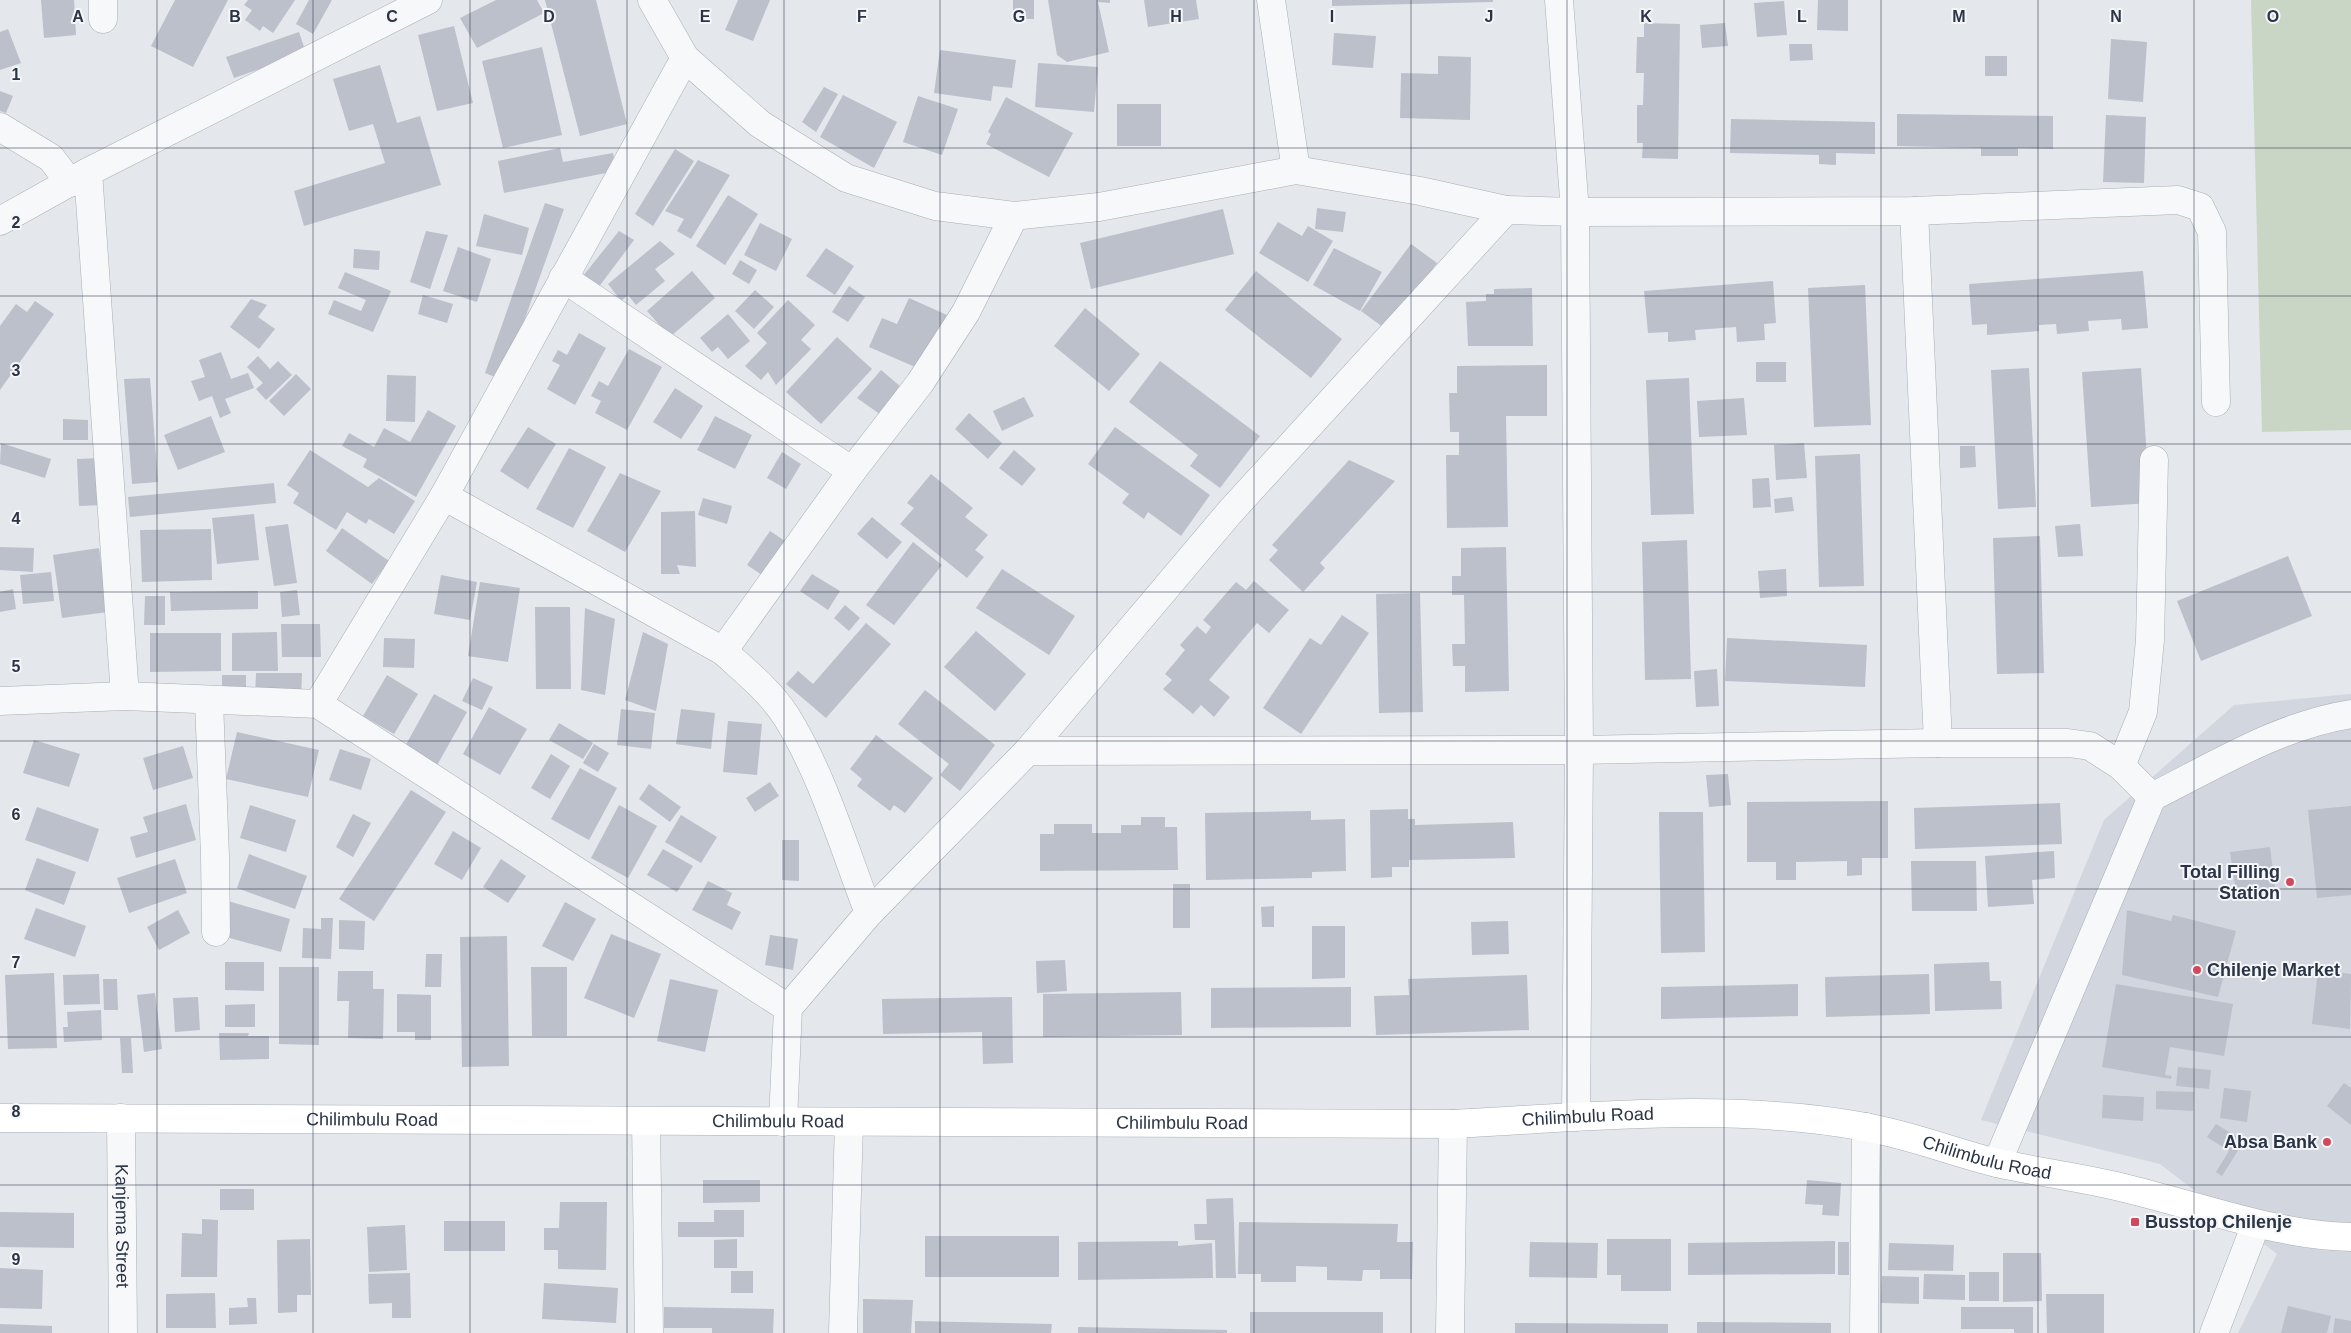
<svg xmlns="http://www.w3.org/2000/svg" width="2351" height="1333" viewBox="0 0 2351 1333" font-family="Arial,sans-serif">
	<rect width="100%" height="100%" fill="#e4e7ec"/>
	<path fill="#d2d6de" d="M2351,694V1333H2238L2277,1254L2160,1164L1981,1120L2104,820L2234,705Z"/>
	<path fill="#c9d6c5" d="M2251,0H2351V430L2262,432Z"/>
	<path fill="#bbc0ca" d="M41,0H74L76,35L44,38Z
		M175,0H228L193,67L151,46Z
		M248,0H295L273,33L263,26L260,31L245,20L252,10L244,5Z
		M309,0H332L313,34L296,24Z
		M496,0H537L544,13L477,48L460,18Z
		M545,0H596L627,124L580,136Z
		M738,0H770L753,41L725,30Z
		M1013,0H1034V19H1013Z
		M1048,0H1110V3L1098,2L1109,52L1067,62L1057,55Z
		M1144,0H1196L1199,19L1148,27Z
		M1332,0H1493V2L1332,6Z
		M1818,0H1848V31L1817,30Z
		M1784,1L1787,35L1757,37L1754,3Z
		M1644,23L1680,24L1678,159L1642,158L1643,143H1637V105H1643L1644,73H1636L1637,37H1644Z
		M1725,23L1728,46L1702,48L1700,25Z
		M454,26L473,103L437,111L418,35Z
		M8,29L21,63L0,70V32Z
		M299,32L306,53L234,78L226,57Z
		M1334,33L1376,36L1373,68L1332,65Z
		M2111,39L2147,42L2143,102L2108,99Z
		M1789,44H1812L1813,60L1790,61Z
		M542,47L562,135L503,148L482,61Z
		M940,50L1016,60L1012,88L993,86L991,101L934,93Z
		M1438,56L1471,57L1470,120L1400,118L1401,73L1438,74Z
		M1985,56H2007V76H1985Z
		M1038,63L1098,67L1094,112L1035,107Z
		M380,65L397,123L420,116L441,185L304,226L294,191L385,163L373,124L349,131L333,79Z
		M824,87L838,94L816,132L802,122Z
		M0,91L13,96L6,113L0,111Z
		M843,95L897,122L874,168L820,137Z
		M918,96L958,109L942,155L903,142Z
		M1006,97L1073,133L1049,177L986,144L991,134L988,132Z
		M1117,104H1161V146H1117Z
		M1897,114L2053,116V149L2018,148V156H1981V148L1897,146Z
		M2106,115L2146,117L2144,183L2103,182Z
		M1731,119L1875,122V154L1836,153V165L1819,164V155L1730,153Z
		M560,148L563,162L613,153L616,171L504,193L498,161Z
		M675,149L694,161L653,226L635,214Z
		M698,160L730,175L691,239L677,231L684,219L665,211Z
		M728,195L758,214L725,265L696,246Z
		M545,203L564,209L503,380L485,373Z
		M1317,208L1346,212L1343,232L1315,229Z
		M1223,209L1234,254L1091,289L1080,243Z
		M484,214L529,228L522,255L476,246Z
		M1278,222L1302,236L1308,226L1333,241L1308,282L1259,253Z
		M760,223L792,239L776,271L744,255Z
		M426,231L448,235L430,289L410,282Z
		M619,231L634,240L598,288L583,276Z
		M660,241L675,254L655,269L665,281L636,305L628,295L621,301L608,284Z
		M1411,244L1437,263L1387,330L1361,311Z
		M458,247L491,259L477,302L443,291Z
		M826,248L854,266L835,295L806,276Z
		M1334,248L1382,272L1360,311L1313,285Z
		M354,249L380,251L379,270L353,268Z
		M740,260L757,270L749,284L732,274Z
		M692,271L715,298L670,337L647,311Z
		M1256,271L1342,339L1311,378L1225,310Z
		M2143,271L2148,328L2122,330L2121,319L2088,321L2089,331L2057,334L2056,324L2039,325V331L1987,335V324L1972,325L1969,284Z
		M345,272L391,291L373,332L328,314L334,300L361,311L366,300L338,288Z
		M1773,281L1776,323L1764,324L1765,340L1737,342L1736,327L1695,330L1696,340L1668,342V332L1648,333L1644,291Z
		M1865,285L1871,425L1814,427L1808,288Z
		M849,286L865,297L848,322L832,312Z
		M1532,288L1533,346H1468L1466,302L1486,301V294H1494V289Z
		M755,290L774,307L754,329L735,311Z
		M423,295L453,304L447,323L418,314Z
		M909,298L947,315L922,370L869,347L882,318L897,324Z
		M251,299L267,305L258,317L275,329L259,349L230,327Z
		M788,300L815,325L801,340L811,349L776,385L768,372L761,380L745,366L767,343L757,333Z
		M35,301L54,314L0,390V326L16,304L27,312Z
		M1085,308L1140,354L1109,391L1054,346Z
		M728,314L750,341L728,359L718,347L712,352L700,338Z
		M579,333L606,348L575,405L547,389L560,365L552,361L558,350L567,355Z
		M837,337L872,369L821,424L786,392Z
		M629,349L662,367L627,430L595,413L601,401L591,396L599,381L608,386Z
		M221,352L231,379L248,373L254,388L225,399L231,413L220,418L212,396L199,401L191,381L205,377L199,360Z
		M258,356L270,369L278,361L292,375L266,400L256,389L263,383L247,367Z
		M1160,361L1260,436L1220,488L1190,466L1198,455L1129,402Z
		M1756,362H1786V382H1756Z
		M1547,365V416H1506L1508,527L1447,528L1446,455H1459V432H1450L1449,393H1457V366Z
		M2029,368L2036,507L1998,509L1991,370Z
		M2141,368L2150,503L2091,507L2082,372Z
		M881,370L907,392L884,417L857,398Z
		M296,374L311,389L284,416L269,401Z
		M387,375L416,376L415,422L386,421Z
		M150,378L158,482L132,484L124,379Z
		M1689,378L1694,514L1651,515L1646,380Z
		M675,388L703,406L681,439L653,422Z
		M1024,397L1034,416L1002,431L993,411Z
		M1744,398L1747,435L1699,437L1697,401Z
		M428,410L456,426L416,497L363,467L367,459L342,446L349,433L374,447L384,428L410,442Z
		M969,413L1002,443L988,459L955,429Z
		M211,416L225,452L178,470L164,435Z
		M715,416L752,435L735,469L697,450Z
		M63,419L88,420V440H63Z
		M528,427L556,444L528,489L500,471Z
		M1115,427L1210,495L1181,536L1148,512L1144,519L1122,503L1129,494L1088,464Z
		M1,443L51,459L45,478L0,464Z
		M1804,443L1807,478L1776,480L1774,445Z
		M1960,446H1975L1976,467L1960,468Z
		M569,448L606,467L573,528L536,509Z
		M310,450L368,487L379,478L415,501L394,534L369,519L366,524L347,512L336,530L293,503L299,493L287,485Z
		M1014,450L1036,469L1022,486L999,468Z
		M782,452L801,464L786,489L767,478Z
		M1860,454L1864,586L1819,587L1815,456Z
		M101,458L104,505L79,506L77,459Z
		M1349,460L1395,481L1320,563L1325,568L1303,592L1269,560L1278,550L1272,545Z
		M620,473L661,491L625,552L587,531Z
		M931,474L973,508L965,517L988,535L975,550L984,557L967,578L900,524L914,508L907,503Z
		M1769,478L1771,507L1753,508L1752,479Z
		M274,483L276,503L130,517L128,497Z
		M1792,497L1794,511L1775,513L1774,499Z
		M703,498L732,506L727,524L698,515Z
		M695,511L696,567L677,565L680,574H661V512Z
		M254,514L259,560L217,564L212,518Z
		M872,517L902,542L887,559L857,534Z
		M288,524L297,583L274,586L265,527Z
		M2080,524L2083,556L2058,557L2055,526Z
		M342,528L389,561L372,584L326,551Z
		M211,529L212,580L142,582L140,530Z
		M770,531L785,541L762,575L747,565Z
		M2040,536L2044,673L1997,674L1993,538Z
		M1687,540L1691,679L1645,680L1642,542Z
		M913,542L942,565L894,625L866,605Z
		M0,547L34,548L33,572L0,570Z
		M1506,547L1509,691L1465,692V666H1453L1452,644H1465L1464,595H1452V576H1461V548Z
		M99,548L108,612L62,618L53,555Z
		M2288,556L2312,616L2201,661L2177,601Z
		M1002,569L1075,616L1049,655L976,608Z
		M1786,569L1787,596L1760,598L1758,571Z
		M51,572L54,601L23,604L20,575Z
		M812,574L840,591L828,610L800,591Z
		M441,575L477,582L470,620L434,614Z
		M1254,581L1289,610L1269,633L1257,623L1209,680L1230,697L1214,717L1201,705L1193,714L1163,689L1172,680L1165,674L1185,650L1180,645L1197,626L1206,634L1211,627L1203,620L1236,582L1246,590Z
		M480,582L520,588L508,662L468,656Z
		M13,589L16,609L0,612V592Z
		M297,590L300,615L282,617L280,592Z
		M258,591V609L171,611L170,592Z
		M1420,593L1423,712L1379,713L1376,594Z
		M145,596H165V625H144Z
		M845,605L860,618L849,631L834,618Z
		M535,607H570L571,689H536Z
		M585,608L615,619L605,695L581,690Z
		M1342,615L1369,633L1301,734L1263,708L1310,638L1321,645Z
		M866,623L891,644L826,718L786,684L798,671L813,684Z
		M281,624H320L321,657H282Z
		M976,631L1026,674L995,711L944,667Z
		M277,632L278,671H232V633Z
		M643,632L668,644L656,711L625,700Z
		M150,633H221V671L150,672Z
		M384,638L415,639L414,668L383,667Z
		M1727,638L1867,645L1865,687L1725,681Z
		M1717,669L1719,706L1696,707L1694,671Z
		M256,673H302L301,698L255,697Z
		M222,675H246V693H222Z
		M387,675L418,694L394,734L363,716Z
		M473,678L493,687L482,710L462,701Z
		M925,690L995,745L960,791L940,775L949,764L898,724Z
		M434,694L467,712L435,769L403,750Z
		M489,707L527,729L500,775L463,754Z
		M621,709L655,713L651,749L617,745Z
		M681,709L715,713L711,749L676,744Z
		M728,721L762,724L757,775L723,772Z
		M559,723L593,743L583,759L549,740Z
		M237,732L319,750L308,797L226,779Z
		M876,735L933,778L905,813L894,805L890,811L857,786L862,779L850,769Z
		M34,740L80,754L69,787L23,773Z
		M594,744L609,753L598,772L583,763Z
		M183,746L193,778L153,790L143,758Z
		M340,749L371,759L361,790L329,780Z
		M551,754L570,766L550,799L531,788Z
		M580,768L617,788L589,840L551,819Z
		M1728,774L1731,805L1709,807L1706,775Z
		M770,782L779,796L755,812L746,798Z
		M649,784L681,807L670,822L639,799Z
		M411,790L446,812L374,921L339,899Z
		M1888,801V858H1862V875L1847,876V861L1796,862V880H1776V862H1747V802Z
		M2060,803L2062,844L1915,849L1914,808Z
		M186,804L196,840L136,858L130,837L148,832L143,817Z
		M250,805L296,820L286,852L240,838Z
		M619,805L657,826L628,878L591,858Z
		M2351,806V895L2317,898L2308,810Z
		M37,807L99,829L88,862L25,840Z
		M1408,809V819H1415V825L1513,822L1515,858L1409,860V867H1392V877L1371,878L1370,810Z
		M1311,811V820L1345,819L1346,871L1312,872V878L1206,880L1205,813Z
		M1659,812H1703L1705,952L1661,953Z
		M353,814L371,823L353,857L336,847Z
		M681,815L717,837L701,863L665,842Z
		M1141,817H1165V827H1177L1178,870L1040,871V834H1054V824H1092V833H1121V825H1141Z
		M453,831L481,848L462,880L434,864Z
		M782,840H799V881L782,880Z
		M2270,847L2275,887L2236,892L2230,852Z
		M663,849L693,866L677,892L647,875Z
		M2054,851L2055,878L2032,880L2034,904L1988,907L1985,856Z
		M249,854L307,876L295,909L237,888Z
		M37,858L76,872L64,905L25,890Z
		M175,859L187,893L129,913L117,878Z
		M501,859L526,876L508,903L483,887Z
		M1911,861H1976L1977,911H1912Z
		M708,881L732,893L727,905L741,912L732,930L692,910Z
		M1173,884H1190V928H1173Z
		M228,901L290,919L281,952L219,935Z
		M565,902L596,919L573,961L542,946Z
		M1274,906V927H1262L1261,907Z
		M36,908L86,926L75,957L24,939Z
		M178,910L190,933L159,950L147,927Z
		M2127,910L2171,921L2173,915L2236,931L2218,997L2122,975Z
		M321,918H333L331,959L302,958L303,928L321,929Z
		M339,920L365,921L364,950L339,949Z
		M1508,921L1509,954L1472,955L1471,922Z
		M1312,926H1345V978L1312,979Z
		M611,934L661,954L634,1018L584,998Z
		M770,935L798,939L793,970L765,965Z
		M507,936L509,1066L462,1067L460,937Z
		M426,954H442L441,987H425Z
		M1065,960L1067,991L1037,993L1036,961Z
		M225,962H264V991L225,990Z
		M1989,962L1990,981H2001L2002,1009L1935,1011L1934,964Z
		M279,967H319V1045L279,1044Z
		M531,967H567V1036H532Z
		M2318,970L2351,974L2350,1029L2312,1024Z
		M338,971H373V989H384L383,1039L348,1038L349,1001H337Z
		M54,973L57,1048L8,1049L5,975Z
		M99,974L100,1004L64,1005L63,975Z
		M1929,974L1930,1014L1826,1017L1825,977Z
		M1527,975L1529,1030L1376,1035L1374,996L1409,995L1408,979Z
		M103,979H117L118,1010H104Z
		M670,979L718,990L705,1052L657,1041Z
		M1798,984V1016L1661,1019V987Z
		M2116,984L2233,1004L2224,1056L2170,1047L2165,1075L2172,1076L2171,1079L2102,1067Z
		M1351,987V1027L1211,1028V988Z
		M1181,992L1182,1035L1043,1037V994Z
		M155,993L162,1049L144,1052L137,995Z
		M397,994L431,995V1040H415V1032H397Z
		M198,997L200,1030L175,1032L173,998Z
		M1012,997L1013,1063L983,1064L982,1032L883,1034L882,999Z
		M255,1004V1027H225V1005Z
		M101,1010L102,1040L64,1042L63,1027H68L67,1012Z
		M219,1033H249L248,1036H269V1059L220,1060Z
		M120,1038H131L133,1073H122Z
		M2178,1067L2211,1070L2209,1089L2176,1086Z
		M2344,1083L2351,1088V1125L2327,1106Z
		M2224,1088L2251,1091L2247,1122L2220,1118Z
		M2156,1091L2194,1092L2193,1111L2156,1109Z
		M2103,1095L2144,1097L2143,1121L2102,1118Z
		M2216,1124L2244,1141L2222,1176L2216,1172L2229,1151L2207,1137Z
		M703,1180H760V1202L703,1203Z
		M1807,1180L1841,1183L1839,1216L1822,1215L1823,1205L1805,1204Z
		M220,1189H254V1210H220Z
		M1233,1198L1236,1278H1216L1215,1240H1195L1194,1224H1207L1206,1199Z
		M560,1202H607L606,1270L558,1269V1250H544V1228H559Z
		M714,1210H744V1237H678V1222H714Z
		M0,1212L74,1213V1248L0,1247Z
		M202,1219L218,1220L217,1277H181L182,1233L202,1234Z
		M444,1221H505V1251H444Z
		M1239,1222L1398,1224L1397,1242H1413L1412,1279H1380V1270H1363L1362,1281L1327,1280V1267L1296,1266V1282H1261V1274H1238Z
		M405,1225L407,1270L369,1272L367,1227Z
		M925,1236H1059V1277H925Z
		M310,1239L311,1295H297V1312L278,1313L277,1240Z
		M737,1239V1268H714V1240Z
		M1607,1239H1671V1291H1621V1275H1607Z
		M1178,1241V1246L1212,1243L1213,1278L1078,1280V1242Z
		M1835,1241V1274L1688,1275V1243Z
		M1530,1242L1598,1243L1597,1278L1529,1277Z
		M1838,1242H1849V1275H1838Z
		M1889,1243L1954,1245L1953,1271L1888,1270Z
		M2003,1253H2041L2042,1301L2003,1302Z
		M0,1268L43,1270L42,1309L0,1308Z
		M731,1271H753V1293H731Z
		M1969,1272H1999V1301H1969Z
		M410,1273L411,1318H392V1303L369,1304L368,1274Z
		M1924,1274L1965,1275V1300L1923,1299Z
		M1882,1276L1919,1277V1304L1881,1303Z
		M544,1283L618,1288L616,1323L542,1319Z
		M215,1293L216,1328H166V1294Z
		M2046,1294H2104V1333H2047Z
		M247,1298H256L257,1324L229,1325V1308L248,1307Z
		M863,1299L913,1300L911,1333H863Z
		M2288,1306L2331,1316L2327,1333H2281Z
		M664,1307L774,1309L773,1333H712V1328H664Z
		M1961,1307H2033V1333H2014V1329H1961Z
		M1250,1312H1383V1333H1250Z
		M2335,1318L2351,1321V1333H2333Z
		M915,1321L1052,1324L1051,1333H915Z
		M1697,1322L1831,1323V1333H1697Z
		M1515,1323L1668,1324V1333H1515Z
		M0,1324L52,1326V1333H0Z
		M1078,1327L1227,1330V1333H1078Z"/>
	<g fill="none" stroke-linecap="round" stroke-linejoin="round">
		<defs>
			<g id="minor">
				<path d="M652,0L685,58L760,124L846,178L935,206L1014,216L1099,207L1296,170"/>
				<path d="M1271,0L1296,170L1420,191L1506,210"/>
				<path d="M1559,0L1575,212L1579,750L1576,1117"/>
				<path d="M103,19V0"/>
				<path d="M0,127L51,158L70,183"/>
				<path d="M88,172L428,0"/>
				<path d="M1914,211L1938,743"/>
				<path d="M0,221L88,172L125,696"/>
				<path d="M563,278L852,471"/>
				<path d="M444,496L723,651C745,671 770,691 786,716C823,775 844,849 869,913"/>
				<path d="M723,651L852,471L920,383L966,312L1014,216"/>
				<path d="M0,701L125,696L318,704L788,1008"/>
				<path d="M209,701L215,856L216,932"/>
				<path d="M318,704L444,496L685,58"/>
				<path d="M1028,751L1579,750L1938,743H2068L2090,746L2121,766L2152,797"/>
				<path d="M2121,766L2143,712L2150,640L2154,460"/>
				<path id="s1" d="M121,1118L123,1333"/>
				<path d="M646,1121L649,1333"/>
				<path d="M783,1122L788,1008L869,913L1028,751L1230,512L1506,210L1575,212L1914,211L2178,200L2200,207L2212,232L2216,402"/>
				<path d="M1997,1163L2152,797C2216,765 2280,725 2351,714"/>
				<path d="M843,1333L849,1122"/>
				<path d="M1450,1333L1453,1124"/>
				<path d="M1864,1333L1866,1127"/>
				<path d="M2214,1333L2256,1224"/>
			</g>
			<g id="secondary">
				<path id="s2" d="M0,1118L1453,1124C1587,1117 1732,1102 1865,1127C1910,1135 1953,1152 1997,1163C2042,1173 2088,1178 2132,1190C2205,1208 2276,1235 2351,1237"/>
			</g>
		</defs>
		<use href="#minor" stroke="#a9aeb7" stroke-width="29"/>
		<use href="#secondary" stroke="#a9aeb7" stroke-width="29"/>
		<use href="#minor" stroke="#f7f8fa" stroke-width="28"/>
		<use href="#secondary" stroke="#fff" stroke-width="28"/>
	</g>
	<path fill="none" stroke="#2b3445" stroke-width="1" stroke-opacity="0.55" d="M157,0V1333M313,0V1333M470,0V1333M627,0V1333M784,0V1333M940,0V1333M1097,0V1333M1254,0V1333M1411,0V1333M1567,0V1333M1724,0V1333M1881,0V1333M2038,0V1333M2194,0V1333M0,148H2351M0,296H2351M0,444H2351M0,592H2351M0,741H2351M0,889H2351M0,1037H2351M0,1185H2351"/>
	<g fill="#d1495b" stroke="#f4f6f9" stroke-width="2">
		<circle cx="2290" cy="882" r="5"/>
		<circle cx="2197" cy="970" r="5"/>
		<circle cx="2327" cy="1142" r="5"/>
		<rect x="2130" y="1217" width="10" height="10" rx="2.5"/>
	</g>
	<g text-anchor="middle" dominant-baseline="central" stroke-width="4" stroke-linejoin="round" paint-order="stroke">
		<g font-size="18" font-weight="bold" fill="#2b3445" stroke="#f4f6f9" text-anchor="end">
			<text x="2280" y="872">Total Filling<tspan x="2280" dy="21">Station</tspan></text>
			<text x="2207" y="970" text-anchor="start">Chilenje Market</text>
			<text x="2317" y="1142">Absa Bank</text>
			<text x="2145" y="1222" text-anchor="start">Busstop Chilenje</text>
		</g>
		<g font-size="18" fill="#2b3445" stroke="#f4f6f9">
			<text stroke="none"><textPath href="#s2" startOffset="1588">Chilimbulu Road</textPath></text>
			<text stroke="none"><textPath href="#s2" startOffset="372">Chilimbulu Road</textPath></text>
			<text stroke="none"><textPath href="#s2" startOffset="778">Chilimbulu Road</textPath></text>
			<text stroke="none"><textPath href="#s2" startOffset="1182">Chilimbulu Road</textPath></text>
			<text stroke="none"><textPath href="#s2" startOffset="1992">Chilimbulu Road</textPath></text>
			<text stroke="none"><textPath href="#s1" startOffset="108">Kanjema Street</textPath></text>
		</g>
	</g>
	<g font-size="16" text-anchor="middle" font-weight="bold" fill="#2b3445" stroke="#f4f6f9" stroke-width="4" stroke-linejoin="round" paint-order="stroke">
		<text x="78" y="22">A</text>
		<text x="235" y="22">B</text>
		<text x="392" y="22">C</text>
		<text x="549" y="22">D</text>
		<text x="705" y="22">E</text>
		<text x="862" y="22">F</text>
		<text x="1019" y="22">G</text>
		<text x="1176" y="22">H</text>
		<text x="1332" y="22">I</text>
		<text x="1489" y="22">J</text>
		<text x="1646" y="22">K</text>
		<text x="1802" y="22">L</text>
		<text x="1959" y="22">M</text>
		<text x="2116" y="22">N</text>
		<text x="2273" y="22">O</text>
		<text x="16" y="80">1</text>
		<text x="16" y="228">2</text>
		<text x="16" y="376">3</text>
		<text x="16" y="524">4</text>
		<text x="16" y="672">5</text>
		<text x="16" y="820">6</text>
		<text x="16" y="968">7</text>
		<text x="16" y="1117">8</text>
		<text x="16" y="1265">9</text>
	</g>
</svg>
